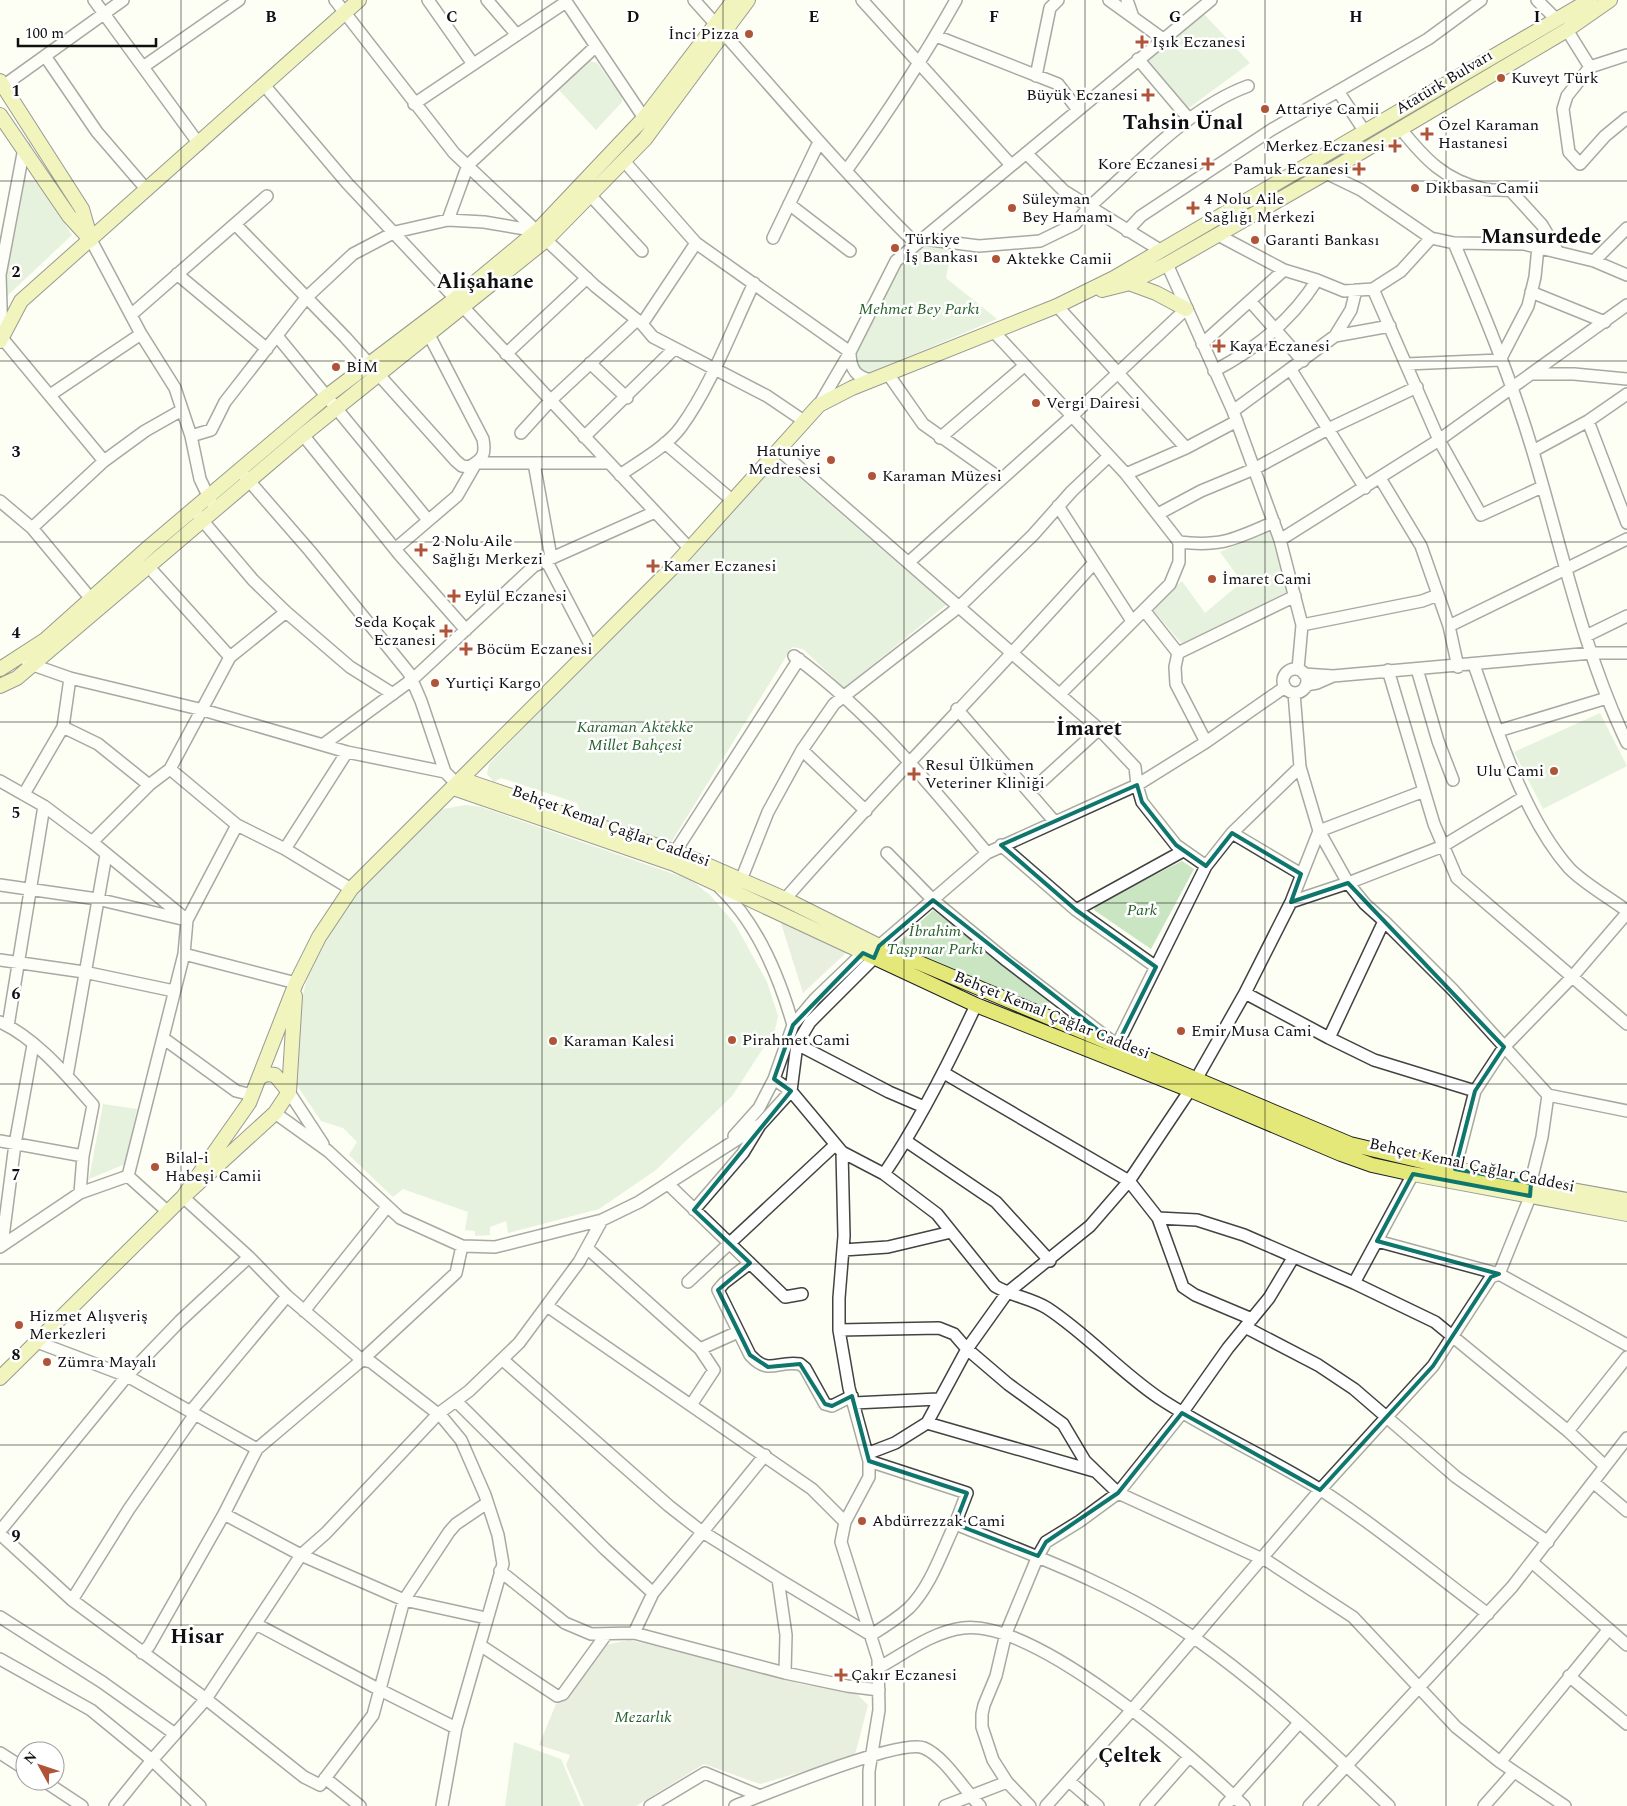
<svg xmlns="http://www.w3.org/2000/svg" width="1627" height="1806" viewBox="0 0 1627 1806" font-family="Spectral,serif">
	<rect width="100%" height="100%" fill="#fdfef4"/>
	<path fill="#c9e5c1" d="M1203,13L1250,63L1186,110L1146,61Z
		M590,61L597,63L622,97V102L596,130L559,90Z
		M22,179L38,182L72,235L6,297L5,269Z
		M923,242L952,246L946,278L997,319L872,372L861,371L853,362L860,336L899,262Z
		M780,461L946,605L844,688L803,649L792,647L670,844L580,811L577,803L501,778L494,782L487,774L489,764Z
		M1269,531L1289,591L1183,645L1152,609L1182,581L1205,613L1242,582L1220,552Z
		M1600,713L1627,766L1543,809L1514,752Z
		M466,805L481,807L691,880L710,895L735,924L767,982L778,1016L775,1030L732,1096L656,1170L599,1209L508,1233L506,1221L490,1227V1235L475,1236V1231L465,1230L468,1212L403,1189L393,1197L349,1155L357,1142L343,1128L321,1121L294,1081L297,1019L309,970L348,900L437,810Z
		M1182,861L1194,869L1151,949L1094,910L1096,905Z
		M933,910L1051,1000L1046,1007L894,947Z
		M103,1104L137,1109L125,1164L89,1179Z
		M514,1742L561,1759L581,1806H505Z"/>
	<path fill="#d0dec6" d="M780,920L848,951L803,993Z
		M629,1640L682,1652L804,1685L854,1691L868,1705L856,1751L853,1757L760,1784L704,1764L636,1806H584L566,1765L570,1755L539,1745L556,1704L565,1700L605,1645Z"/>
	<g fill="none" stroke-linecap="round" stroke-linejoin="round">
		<defs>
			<path id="minor" d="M94,0L199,144
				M335,0L454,153L595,286L642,324L653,337L767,396L804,421
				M428,0L473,64
				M487,0L517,35
				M565,0L644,118
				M694,0C768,82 838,167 916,244
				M862,0L1011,165
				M1109,0L1163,39
				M1127,0L1133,17
				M1537,0L1557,20
				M1567,30L1590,67L1627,55
				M936,36L1058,84L1078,110
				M45,56L97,132L147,190
				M1138,59L1189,119
				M143,67L239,0
				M1590,67L1567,96L1563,109L1569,152L1580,164L1605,136L1627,118
				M1036,76L1050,8L1058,0
				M264,85L347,183L690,549
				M3,86L123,0
				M1338,91L1365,132
				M414,104L566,2
				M1400,128C1424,158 1445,181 1484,189C1492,191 1502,189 1511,191L1542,225L1558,252
				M24,148L0,275L2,338L104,461
				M1026,153L1064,191L1160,250
				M624,161L696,243L850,352C850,368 855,378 873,380
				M846,171C886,115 923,59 956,0
				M1326,173L1361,190L1431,238L1454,243L1524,244L1594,261L1627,275
				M590,195L642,251
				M789,204L850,251
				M448,220L468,165L595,47
				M235,224L345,337L456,461L462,466L469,467C483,459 486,455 483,439L428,333
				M1127,231L1141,216L1271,130L1428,39L1481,0
				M1218,235L1284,270L1317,280L1344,291L1373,289L1401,271L1431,238
				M773,238L819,142
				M923,239L979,246L1040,241L1075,224L1088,208C1136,166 1188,108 1248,86
				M91,240L141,334L175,388L191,436L200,479L211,502
				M1454,243C1483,311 1512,381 1533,452C1562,549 1583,651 1627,743
				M1594,261L1627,228
				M1167,264L1233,411L1280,540L1302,625L1298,669
				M177,274L267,349
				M1373,289L1439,440L1481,515L1542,487
				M1531,292L1605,322
				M1250,301L1303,361
				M1057,306L1186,448
				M132,314L267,196
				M642,324L696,243
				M994,332L1126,474L1179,542V562L1170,584L1060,694
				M277,336L428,520
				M1335,336L1351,310L1356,290
				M1202,344L1284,270
				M506,354L587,278
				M590,363L627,398
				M1406,364L1500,360L1528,306L1535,277L1538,247
				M1291,370L1365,488
				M1214,371C1256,349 1292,320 1317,280
				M888,374L923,424L1001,479
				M1532,374H1574L1627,379
				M50,395L141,334
				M819,405L850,352L896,261L1211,0
				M1233,411L1335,336L1390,326
				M1588,421L1627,523
				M521,433L550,401L637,320
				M303,435L399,554L466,630
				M191,436L211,430L225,402L306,298L353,254L395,232L448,220L484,222L537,231
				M584,437L674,349
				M940,438L1024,366
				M665,443L733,501
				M779,450L1099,729L1135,767L1137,785L1142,802L1176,845L1206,866
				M1533,451L1588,421L1627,394
				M534,463L551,557
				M243,474L310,551L409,673L421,701L445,772L457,784
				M1126,474L1186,448L1237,421
				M620,475C640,461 666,447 681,427C711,386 732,329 754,283
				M1380,478L1421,546L1449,626L1458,667
				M0,501L32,528L91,599
				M1058,506L1132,621
				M197,514L253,580L286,612L350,667L393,694
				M1158,514L1201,491L1254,469L1328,429L1417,387
				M32,528L104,461L145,431L182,410
				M1280,540L1439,440L1627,305
				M1179,542C1222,547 1235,539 1274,522
				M395,549L457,496L476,463H609
				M546,560L592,648
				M909,562L1071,417L1186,309
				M148,566L230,657L286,612
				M1144,610L1178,653L1175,667L1176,684L1206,742
				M1302,625L1422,601L1438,595
				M1449,626L1627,539
				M1586,636L1627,616
				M1178,653L1295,596
				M794,656C869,711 928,782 987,853
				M27,661L33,665L70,678L203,710L347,752L445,772
				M1474,665C1497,729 1523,816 1569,868C1583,883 1610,898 1627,911
				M1417,669L1438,741L1453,780
				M1283 681a12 12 0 1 1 24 0a12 12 0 1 1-24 0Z
				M1388,670L1434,824L1457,878L1627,1024
				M1304,674L1333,676L1317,683L1306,685
				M1333,676L1592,653H1627
				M957,709L1054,821
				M63,727L98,744L149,785
				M1498,731L1607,698
				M324,744L413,679L534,566L655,512
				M802,750L866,811
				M170,769L237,825L285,849L351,889
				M0,781L44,806L92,842L187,920
				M1030,792L1099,729
				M24,794L63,727L70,678
				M1232,833L1301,874
				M92,842L149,785L170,769L230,657
				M1001,845L1076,910L1156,967
				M285,849L347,752
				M675,852L799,659
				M887,853L933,900L1007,961L1117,1045L1206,866L1232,833L1300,767
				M741,880L768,812L802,750L834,704L960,606L1033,535L1072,491L1109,456
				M0,885L97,899L182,919
				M720,888C758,924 779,976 793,1025
				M785,899C885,785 992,678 1093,564
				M1291,902L1348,883L1443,846L1524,797
				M1076,910L1183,851
				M184,954L296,983
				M0,960L84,972L174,991
				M1245,993L1329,1038L1374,1060L1475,1091
				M0,1022C37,1039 67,1076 93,1105L83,1156L80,1193
				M8,1026L44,806
				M163,1038L236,1091L252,1095
				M1329,1038L1384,921
				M797,1044L889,1092L924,1107
				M944,1073L1129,1181L1158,1218L1197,1220L1244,1235L1354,1283L1435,1322L1568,1431L1605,1466
				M67,1076L106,855
				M774,1079L791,1091L842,1152L844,1236L839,1298V1330L849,1388L869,1461V1477L845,1522L841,1542L878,1659L879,1710L869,1771V1806
				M289,1092L323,1144
				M1548,1095L1627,1111
				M275,1113L328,1151L400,1218L462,1246L495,1247L602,1220L639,1202L761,1124L791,1091L797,1044L810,1022L874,958L877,950
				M734,1136L759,1108L774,1079L793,1025L815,999L863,953L879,946L987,853L1137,785L1206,742L1285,687
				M0,1141L83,1156
				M906,1141L996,1202L1050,1261
				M842,1152L884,1174L937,1214L995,1286C1011,1296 1031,1298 1047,1308C1087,1334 1119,1371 1159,1398C1212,1433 1271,1458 1324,1492C1381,1529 1434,1574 1488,1614
				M1455,1169L1475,1091L1504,1047L1573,976L1627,913
				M884,1174C920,1121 949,1063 976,1005
				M668,1184L785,1297L802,1294
				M183,1197L249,1257L287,1296L362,1360L371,1362L442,1417L461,1440L485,1495L498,1535L503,1564L456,1728L442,1806
				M694,1210L743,1153L760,1125
				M168,1212L128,1176L184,954L187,920L237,825
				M1158,1218L1183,1287L1195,1295L1252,1319
				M1377,1241L1499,1274L1627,1345
				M2,1245L15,1144L33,1045
				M0,1247L80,1193L128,1176
				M587,1248L700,1349L738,1332
				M843,1250L888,1247L951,1232
				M750,1263L724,1283L718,1290L750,1355C769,1376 777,1360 800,1364L805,1368L825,1404L832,1406L852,1396
				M688,1282L835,1145
				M1354,1283L1413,1174
				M547,1306L812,1489L845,1522
				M304,1311L387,1207
				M1245,1327L1318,1365L1354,1389L1456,1477L1548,1542
				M839,1330L939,1328L954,1334L967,1349L1008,1384L1063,1424L1085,1461L1118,1493L1269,1562L1353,1617L1456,1727L1500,1762L1565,1806
				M37,1342L127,1376L257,1449
				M503,1360L669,1506L701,1531L778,1579L786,1635L785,1673
				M456,1401L605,1549L653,1593
				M854,1403L938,1399
				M691,1405L714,1370L700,1349
				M191,1411L287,1296
				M927,1423L1094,1471
				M1568,1431L1627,1357
				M869,1453L895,1443L927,1423L967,1349L1007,1293L1090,1226L1129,1181L1190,1090L1245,993L1291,902L1319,831L1424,791
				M869,1461L967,1493L955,1524C1039,1557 1127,1590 1200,1642C1268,1690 1329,1749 1389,1806
				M1593,1482L1627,1511
				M0,1531L127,1376L180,1321L249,1257
				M0,1534L72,1600L206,1699L304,1777L320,1785L373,1715L404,1600L301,1555L224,1514
				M1533,1563L1627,1645
				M500,1571L565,1623L591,1634L634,1633L785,1673L847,1686L879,1690
				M778,1579L871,1635C884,1627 898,1618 909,1608C931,1586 942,1551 955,1524
				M72,1600L129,1509L195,1414
				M0,1617L102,1682L175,1734
				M486,1618L404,1600L449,1532L456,1524L487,1503
				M256,1624L380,1690L456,1728
				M634,1633L653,1593L765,1455
				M480,1645L557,1696L563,1694L605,1636
				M142,1653L149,1646L224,1514L257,1449L362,1360L456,1273L462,1246
				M0,1659L91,1710L152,1760L200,1806
				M878,1668C905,1653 932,1632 963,1628C1035,1619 1193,1756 1244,1806
				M1569,1676L1627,1724
				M0,1753L25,1769
				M1500,1762L1609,1629
				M325,1778L360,1806
				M44,1781L82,1806
				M1069,1781L1098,1806
				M115,1806L152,1760L206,1699L301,1555L326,1533L438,1414L469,1391L519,1343L579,1262L602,1220
				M650,1806L705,1773L760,1796
				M735,1806C765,1794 901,1738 924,1748C945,1757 964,1790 980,1806
				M945,1806L1007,1782
				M1030,1806L1007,1782L993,1760L982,1727V1714L984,1705L996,1676L1006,1633L1038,1556L1046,1542L1080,1521L1118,1493L1182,1413L1228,1348L1269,1298L1293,1258
				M1046,1806L1131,1711L1321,1489L1433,1366L1491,1277L1499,1274L1530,1197L1531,1181L1542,1137L1548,1095L1453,990L1384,921L1365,904L1348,883L1319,831L1300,767L1294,693
				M1146,1806L1189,1757
				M1225,1806L1299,1723
				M1309,1806L1512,1587L1627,1438
				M1484,1806L1514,1772"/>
			<path id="major" d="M0,81L82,209L91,240
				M0,115L69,216L89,238
				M1126,282L1156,293L1186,309
				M1102,290L1130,283L1167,264L1326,173L1567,30L1610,0
				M0,341L21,301L359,0
				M0,669L45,640L150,546L327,396L455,299L537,231L644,118L734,0
				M0,686L17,678L303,435L546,240L645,139L748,0
				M461,779L684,855L785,899L879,946L1350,1144L1455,1169L1627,1200
				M453,788L674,864L976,1005L1195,1092L1341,1154L1372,1165L1413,1174L1627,1214
				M259,1078L266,1074L275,1075L289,1092
				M183,1197L249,1103L296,983L319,937L351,889L673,567L819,405L852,388L1057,306L1114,278L1590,0
				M0,1378L183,1197L275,1113L289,1092L295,996"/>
		</defs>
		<use href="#minor" stroke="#434343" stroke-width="14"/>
		<use href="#major" stroke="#212121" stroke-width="16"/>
		<use href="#minor" stroke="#fff" stroke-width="11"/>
		<use href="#major" stroke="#e3e879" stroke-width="14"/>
	</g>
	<path d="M0 0H1627V1806H0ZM1137,785L1142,802L1176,845L1206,866L1232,833L1301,874L1291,902L1348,883L1504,1047L1475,1091L1455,1169L1531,1183L1530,1196L1413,1174L1377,1241L1499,1274L1491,1277L1433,1366L1320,1490L1182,1413L1118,1493L1046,1542L1038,1556L955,1524L967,1493L869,1461L852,1396L832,1406L825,1404L800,1364L768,1367L750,1355L718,1290L750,1263L694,1210L791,1091L774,1079L793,1025L863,953L874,958L879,946L933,900L1117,1045L1156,967L1076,910L1001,845Z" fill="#fdfef4" fill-opacity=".55" fill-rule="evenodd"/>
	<path fill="none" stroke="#0f766e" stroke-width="4" stroke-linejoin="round" d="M1137,785L1142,802L1176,845L1206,866L1232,833L1301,874L1291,902L1348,883L1504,1047L1475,1091L1455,1169L1531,1183L1530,1196L1413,1174L1377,1241L1499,1274L1491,1277L1433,1366L1320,1490L1182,1413L1118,1493L1046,1542L1038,1556L955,1524L967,1493L869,1461L852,1396L832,1406L825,1404L800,1364L768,1367L750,1355L718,1290L750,1263L694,1210L791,1091L774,1079L793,1025L863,953L874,958L879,946L933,900L1117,1045L1156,967L1076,910L1001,845Z"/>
	<path fill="none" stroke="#101010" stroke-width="1" stroke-opacity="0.55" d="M181,0V1806M362,0V1806M542,0V1806M723,0V1806M904,0V1806M1085,0V1806M1265,0V1806M1446,0V1806M0,181H1627M0,361H1627M0,542H1627M0,722H1627M0,903H1627M0,1084H1627M0,1264H1627M0,1445H1627M0,1625H1627"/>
	<g fill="#b05438" stroke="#fff" stroke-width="2">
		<circle cx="749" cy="34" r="5"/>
		<path d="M1139.5 34.5h5v5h5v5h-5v5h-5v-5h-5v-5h5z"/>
		<circle cx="1501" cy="78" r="5"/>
		<path d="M1145.5 87.5h5v5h5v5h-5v5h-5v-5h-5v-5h5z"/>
		<circle cx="1265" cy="109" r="5"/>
		<path d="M1424.5 126.5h5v5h5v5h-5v5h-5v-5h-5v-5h5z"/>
		<path d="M1392.5 138.5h5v5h5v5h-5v5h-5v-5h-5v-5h5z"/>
		<path d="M1205.5 156.5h5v5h5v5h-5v5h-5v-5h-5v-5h5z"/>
		<path d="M1356.5 161.5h5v5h5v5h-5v5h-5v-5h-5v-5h5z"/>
		<circle cx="1415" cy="188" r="5"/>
		<circle cx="1012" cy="208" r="5"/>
		<path d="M1190.5 200.5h5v5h5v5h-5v5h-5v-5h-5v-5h5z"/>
		<circle cx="1255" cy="240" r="5"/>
		<circle cx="895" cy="248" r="5"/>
		<circle cx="996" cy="259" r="5"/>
		<path d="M1216.5 338.5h5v5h5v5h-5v5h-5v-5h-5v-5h5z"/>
		<circle cx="336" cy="367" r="5"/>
		<circle cx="1036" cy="403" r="5"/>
		<circle cx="831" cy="460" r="5"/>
		<circle cx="872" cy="476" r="5"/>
		<path d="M418.5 542.5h5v5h5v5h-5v5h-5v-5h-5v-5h5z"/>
		<path d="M650.5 558.5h5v5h5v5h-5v5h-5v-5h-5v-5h5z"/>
		<circle cx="1212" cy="579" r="5"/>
		<path d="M451.5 588.5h5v5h5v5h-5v5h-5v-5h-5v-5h5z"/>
		<path d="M443.5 623.5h5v5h5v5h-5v5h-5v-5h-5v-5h5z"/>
		<path d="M463.5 641.5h5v5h5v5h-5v5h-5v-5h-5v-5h5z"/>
		<circle cx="435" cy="683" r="5"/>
		<circle cx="1554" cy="771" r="5"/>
		<path d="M911.5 766.5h5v5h5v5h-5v5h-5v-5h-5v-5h5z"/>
		<circle cx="1181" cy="1031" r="5"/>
		<circle cx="732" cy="1040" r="5"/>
		<circle cx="553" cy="1041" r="5"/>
		<circle cx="155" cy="1167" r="5"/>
		<circle cx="19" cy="1325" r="5"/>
		<circle cx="47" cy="1362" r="5"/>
		<circle cx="862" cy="1521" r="5"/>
		<path d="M838.5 1667.5h5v5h5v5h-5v5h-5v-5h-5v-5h5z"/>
	</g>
	<g text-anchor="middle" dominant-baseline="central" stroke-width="5" stroke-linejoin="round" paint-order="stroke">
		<g font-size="16" fill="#101010" stroke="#fff" text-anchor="start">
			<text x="739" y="34" text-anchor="end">İnci Pizza</text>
			<text x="1152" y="42">Işık Eczanesi</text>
			<text x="1511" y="78">Kuveyt Türk</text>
			<text x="1138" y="95" text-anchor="end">Büyük Eczanesi</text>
			<text x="1275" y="109">Attariye Camii</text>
			<text x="1438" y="125">Özel Karaman<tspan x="1438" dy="18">Hastanesi</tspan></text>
			<text x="1385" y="146" text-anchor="end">Merkez Eczanesi</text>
			<text x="1198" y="164" text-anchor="end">Kore Eczanesi</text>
			<text x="1349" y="169" text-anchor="end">Pamuk Eczanesi</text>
			<text x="1425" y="188">Dikbasan Camii</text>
			<text x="1022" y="199">Süleyman<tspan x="1022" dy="18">Bey Hamamı</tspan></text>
			<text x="1204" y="199">4 Nolu Aile<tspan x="1204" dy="18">Sağlığı Merkezi</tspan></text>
			<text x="905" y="239">Türkiye<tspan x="905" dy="18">İş Bankası</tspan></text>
			<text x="1265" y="240">Garanti Bankası</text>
			<text x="1006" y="259">Aktekke Camii</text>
			<text x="1229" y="346">Kaya Eczanesi</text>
			<text x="346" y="367">BİM</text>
			<text x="1046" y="403">Vergi Dairesi</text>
			<text x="821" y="451" text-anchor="end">Hatuniye<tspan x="821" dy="18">Medresesi</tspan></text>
			<text x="882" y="476">Karaman Müzesi</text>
			<text x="432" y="541">2 Nolu Aile<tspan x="432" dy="18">Sağlığı Merkezi</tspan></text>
			<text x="663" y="566">Kamer Eczanesi</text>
			<text x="1222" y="579">İmaret Cami</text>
			<text x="464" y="596">Eylül Eczanesi</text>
			<text x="436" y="622" text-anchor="end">Seda Koçak<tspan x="436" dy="18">Eczanesi</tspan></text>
			<text x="476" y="649">Böcüm Eczanesi</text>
			<text x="445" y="683">Yurtiçi Kargo</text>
			<text x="925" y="765">Resul Ülkümen<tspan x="925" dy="18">Veteriner Kliniği</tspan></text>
			<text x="1544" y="771" text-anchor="end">Ulu Cami</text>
			<text x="1191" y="1031">Emir Musa Cami</text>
			<text x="742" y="1040">Pirahmet Cami</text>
			<text x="563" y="1041">Karaman Kalesi</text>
			<text x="165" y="1158">Bilal-i<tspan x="165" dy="18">Habeşi Camii</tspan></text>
			<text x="29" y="1316">Hizmet Alışveriş<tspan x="29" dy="18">Merkezleri</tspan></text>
			<text x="57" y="1362">Zümra Mayalı</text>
			<text x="872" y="1521">Abdürrezzak Cami</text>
			<text x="851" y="1675">Çakır Eczanesi</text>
		</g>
		<g font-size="16" fill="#101010" stroke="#fff">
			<text transform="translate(1444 82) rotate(-31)">Atatürk Bulvarı</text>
			<text transform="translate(611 826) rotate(20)">Behçet Kemal Çağlar Caddesi</text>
			<text transform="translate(1052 1015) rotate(22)">Behçet Kemal Çağlar Caddesi</text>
			<text transform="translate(1472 1165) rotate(12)">Behçet Kemal Çağlar Caddesi</text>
		</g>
		<g font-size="16" font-style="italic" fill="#27602c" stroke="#fff">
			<text x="919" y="309">Mehmet Bey Parkı</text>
			<text x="635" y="727">Karaman Aktekke<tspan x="635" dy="18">Millet Bahçesi</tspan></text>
			<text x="1142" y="910">Park</text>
			<text x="935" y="931">İbrahim<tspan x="935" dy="18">Taşpınar Parkı</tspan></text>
			<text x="643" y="1717">Mezarlık</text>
		</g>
		<g font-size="21" font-weight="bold" fill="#101010" stroke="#fff">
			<text x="1183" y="123">Tahsin Ünal</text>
			<text x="1541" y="237">Mansurdede</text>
			<text x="485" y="282">Alişahane</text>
			<text x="1089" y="729">İmaret</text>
			<text x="197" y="1637">Hisar</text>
			<text x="1130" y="1756">Çeltek</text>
		</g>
	</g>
	<g font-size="16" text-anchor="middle" font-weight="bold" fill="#101010" stroke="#fff" stroke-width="5" stroke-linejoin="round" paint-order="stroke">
		<text x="271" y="22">B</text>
		<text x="452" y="22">C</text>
		<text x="633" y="22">D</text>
		<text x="814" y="22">E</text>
		<text x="994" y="22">F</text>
		<text x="1175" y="22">G</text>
		<text x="1356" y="22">H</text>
		<text x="1537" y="22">I</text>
		<text x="16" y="96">1</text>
		<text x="16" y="277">2</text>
		<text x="16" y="457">3</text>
		<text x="16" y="638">4</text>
		<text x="16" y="818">5</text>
		<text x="16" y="999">6</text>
		<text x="16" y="1180">7</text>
		<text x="16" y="1360">8</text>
		<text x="16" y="1541">9</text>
	</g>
	<g transform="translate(40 1766) rotate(310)"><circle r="24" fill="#ffffff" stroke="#9f9f9f"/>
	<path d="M0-4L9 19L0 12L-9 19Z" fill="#b05438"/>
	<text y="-8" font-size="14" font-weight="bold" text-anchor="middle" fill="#101010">N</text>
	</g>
	<path d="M18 38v8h138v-8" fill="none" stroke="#101010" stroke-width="2.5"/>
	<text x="25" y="38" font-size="15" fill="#101010" stroke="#ffffff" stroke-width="4" paint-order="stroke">100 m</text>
</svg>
